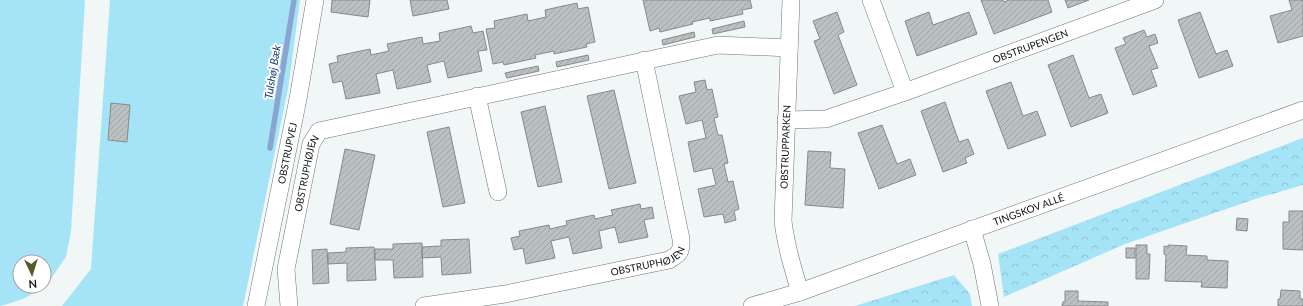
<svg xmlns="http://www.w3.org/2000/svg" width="1303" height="306" viewBox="0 0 1303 306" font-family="Lato,sans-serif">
	<defs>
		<pattern id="forest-crowns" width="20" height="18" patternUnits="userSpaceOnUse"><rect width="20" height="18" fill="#a5e4f7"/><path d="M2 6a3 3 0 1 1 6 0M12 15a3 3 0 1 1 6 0" fill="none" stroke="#8dc3d3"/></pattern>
		<pattern id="building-hatch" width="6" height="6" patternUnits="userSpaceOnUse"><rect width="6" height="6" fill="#bbc0c0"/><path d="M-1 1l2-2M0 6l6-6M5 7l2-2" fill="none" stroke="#a0a4a4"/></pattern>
	</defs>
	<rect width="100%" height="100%" fill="#f1f6f7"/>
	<path fill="#a5e4f7" d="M0,0H85L71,231L66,257L50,280L44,285V262H20V286H43C31,297 16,302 0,306Z
		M110,0H300L288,89L243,306H62L91,269Z"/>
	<path fill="url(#forest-crowns)" d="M1303,138V185L1255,199L1125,244L1004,297L998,254Z
		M954,275L970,294L972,306H855Z"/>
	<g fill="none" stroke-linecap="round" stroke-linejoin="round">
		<path stroke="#8ba5d2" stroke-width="5.5" d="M270,148L294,0"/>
	</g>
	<path fill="url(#building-hatch)" stroke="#868a8a" d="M332,0H370L368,17L331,12Z
		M410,0H447L449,9L413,16Z
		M643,0H750L752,8L742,10L743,14L710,21V18L692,22L693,24L660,32L659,28L650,31Z
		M981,0H1003L1004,2L1009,0H1048L1052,12L994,34Z
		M1065,0H1089L1068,8Z
		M1289,0H1303V36L1278,43L1270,16L1292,10Z
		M577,3L578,9L588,7L595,42L586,44L587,47L554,54V51L535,55L536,58L504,65L503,62L493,64L486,29L495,28L494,21L527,14L528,21L546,17L545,10Z
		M837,12L844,32L838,35L857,85L834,94L814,41L820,39L813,21Z
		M929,12L933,25L969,12L977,34L917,56L905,21Z
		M1200,12L1216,54L1227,50L1233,66L1199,78L1178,20Z
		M744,21L745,27L713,34L712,29Z
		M471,26L473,33L483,31L487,50L478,51L482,71L448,78L444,61L427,65L431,82L397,89L393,70L376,74L380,93L346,99L342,81L333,83L329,64L338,62L337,56L370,49L371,55L389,51L387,44L422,37L423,44L440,41L439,33Z
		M1144,30L1147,37L1155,34L1158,43L1149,46L1158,68L1151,70L1157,86L1133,95L1115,48L1126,44L1123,38Z
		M694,32L695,37L663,45L662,40Z
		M588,55L589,60L557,67L556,62Z
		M1073,55L1089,98L1101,94L1108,113L1071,127L1048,65Z
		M538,66L539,71L507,78L505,73Z
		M705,80L707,90L712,89L718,117L714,118L718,135H722L728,163L724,164L728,182L733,181L739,209L734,211L736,220L725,223L723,214L704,217L698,189L716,185L712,168L694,172L688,142L706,138L702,120L686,124L679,96L696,92L694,82Z
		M1011,82L1023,116L1037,111L1046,135L1008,149L986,91Z
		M614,90L636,183L609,189L587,96Z
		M945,102L959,142L968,139L974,154L965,158L967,163L943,172L921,111Z
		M111,103L130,105L127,142L108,140Z
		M545,106L562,182L538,187L521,112Z
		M882,125L897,164L910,159L916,175L879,189L858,133Z
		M449,127L465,203L443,207L427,132Z
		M345,149L375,155L359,230L330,224Z
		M808,151L831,152L830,168L845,169L843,208L805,205Z
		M640,204L641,209L652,207L654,218L644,220L648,237L619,243L615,227L599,231L602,248L573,254L569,237L551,241L555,258L526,264L523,248L514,250L511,238L520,236L519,231L549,225L550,229L567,225L566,221L594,215L595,219L613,215L611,210Z
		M1289,211H1303V250L1283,249V222H1289Z
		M1237,218L1248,219L1247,231L1236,230Z
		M469,239L471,273L442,275L441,257L422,258V247L441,246V240Z
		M422,243L423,277L394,278L393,260H375V249H393V244Z
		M1136,245H1147V254H1150L1149,279H1136Z
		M1168,245L1187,246L1186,255L1207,256V260L1228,261L1227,288L1201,287L1202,282L1165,281L1166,255L1164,254V246L1168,247Z
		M374,247L376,280L347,281V263L328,264V253L346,252V248Z
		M1126,248H1135V258H1126Z
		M327,249L329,283L313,284L312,250Z
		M1281,290L1300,291V299H1303V306H1278V299H1280Z
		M1065,291H1078V301L1108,302V306H1062L1063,302L1065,301Z"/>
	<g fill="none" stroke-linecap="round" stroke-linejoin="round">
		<defs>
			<g id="minor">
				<path d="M791,0L783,221C786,246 793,269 800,292"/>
				<path d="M871,0L905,92"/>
				<path d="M477,96L498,192"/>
				<path id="s1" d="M786,120L826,119L905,92L1155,0"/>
				<path d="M972,229L982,264L990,306"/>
				<path id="s2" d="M256,306L298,99L315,0"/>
				<path id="s3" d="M289,306L286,269L311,144L319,131L718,45L789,48"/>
				<path id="s4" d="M424,306L505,294L669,260C679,254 682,252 681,239L644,60"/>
				<path id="s5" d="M752,306L800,292L1303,110"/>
			</g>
		</defs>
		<use href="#minor" stroke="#6f7374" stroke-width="18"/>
		<use href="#minor" stroke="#fff" stroke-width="17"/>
	</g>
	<g text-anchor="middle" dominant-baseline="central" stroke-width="4" stroke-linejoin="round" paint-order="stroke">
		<g font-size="10" fill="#0f1111" stroke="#fff">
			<text stroke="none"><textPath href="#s1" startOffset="257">OBSTRUPENGEN</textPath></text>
			<text transform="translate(785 147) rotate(-88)">OBSTRUPPARKEN</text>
			<text stroke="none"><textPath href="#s2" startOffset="156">OBSTRUPVEJ</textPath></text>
			<text stroke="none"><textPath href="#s3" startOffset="135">OBSTRUPHØJEN</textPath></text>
			<text stroke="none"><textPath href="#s5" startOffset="293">TINGSKOV ALLÉ</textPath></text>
			<text stroke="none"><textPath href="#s4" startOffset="229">OBSTRUPHØJEN</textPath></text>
		</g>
		<g font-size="11" font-style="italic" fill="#19376d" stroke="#fff">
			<text transform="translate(272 72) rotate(-81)">Tulshøj Bæk</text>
		</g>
	</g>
	<g transform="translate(32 274) rotate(176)"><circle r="19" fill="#ffffff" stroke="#9fa0a0"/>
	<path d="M0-3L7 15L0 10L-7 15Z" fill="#585926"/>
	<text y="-6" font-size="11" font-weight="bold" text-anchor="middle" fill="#0f1111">N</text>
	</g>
</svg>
